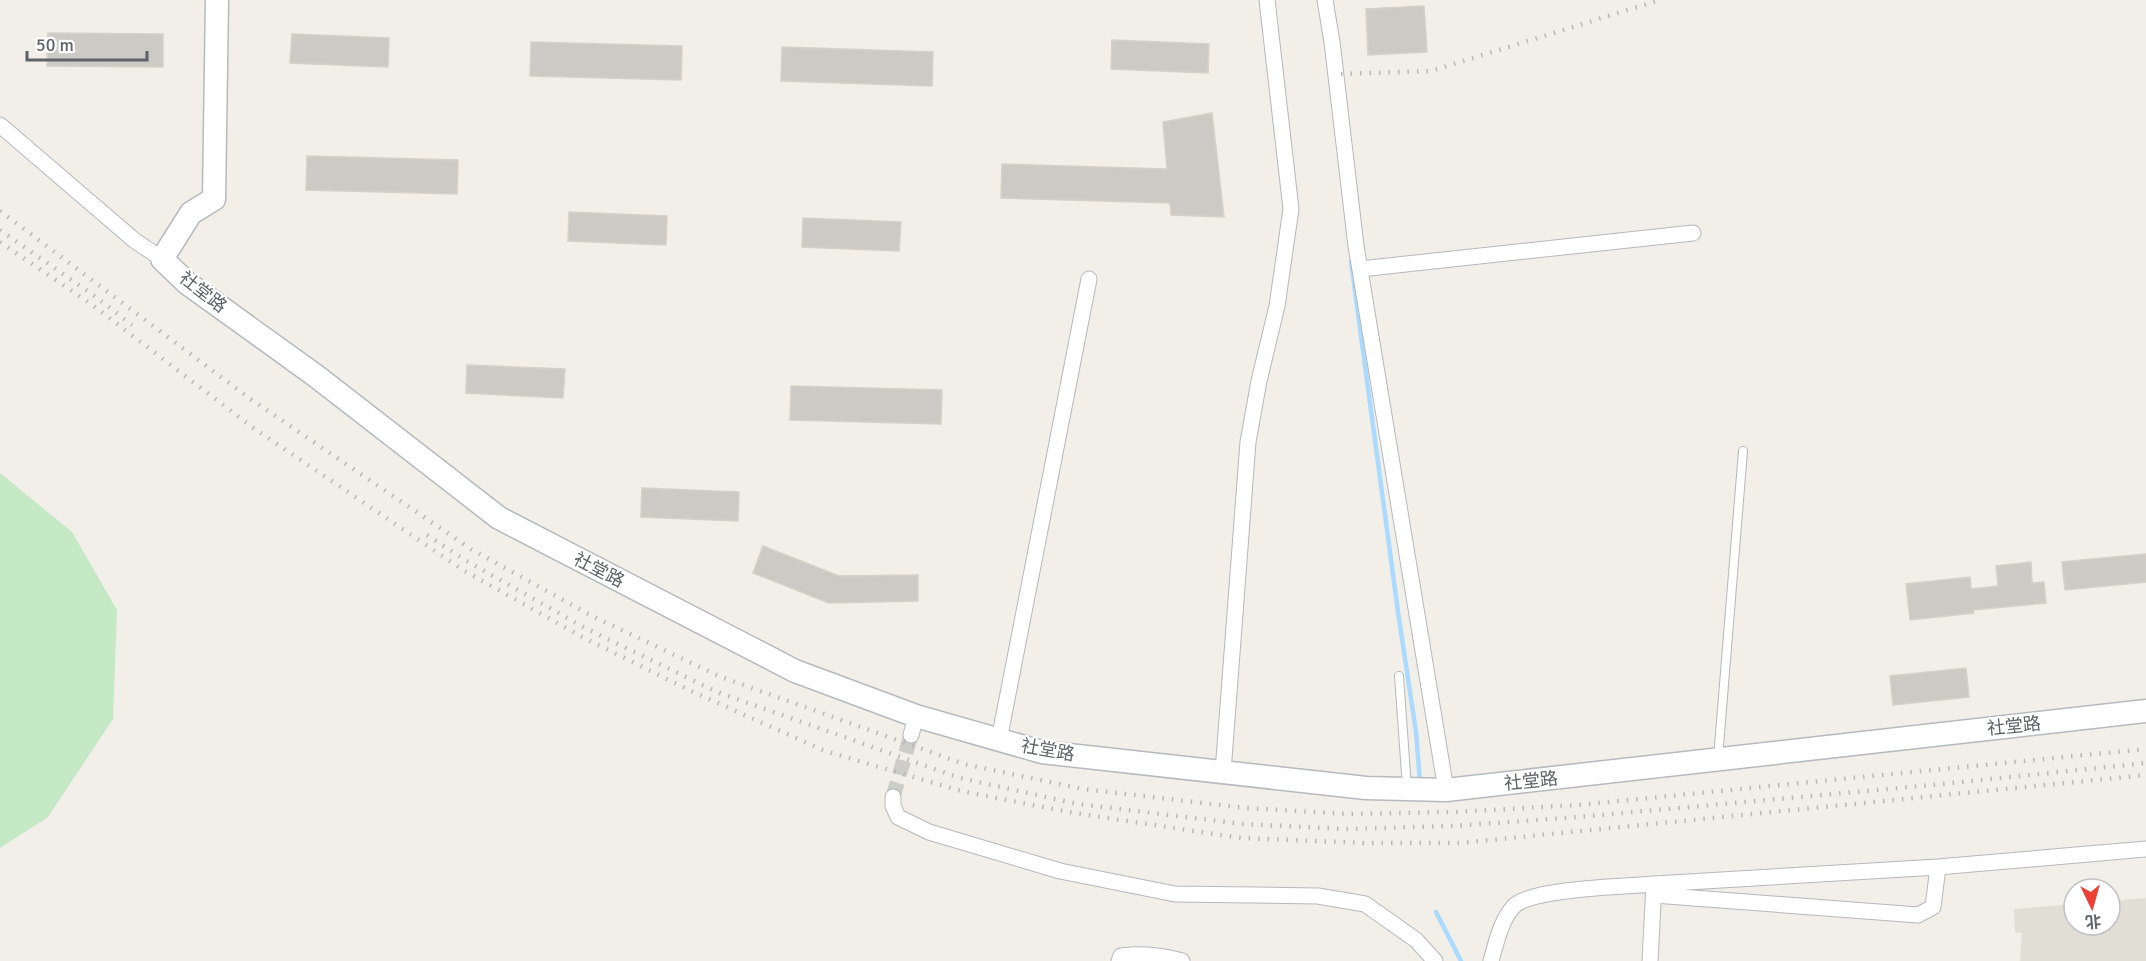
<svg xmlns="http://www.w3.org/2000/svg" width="2146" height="961" viewBox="0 0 2146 961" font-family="Signika,'Noto Sans SC',sans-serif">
	<rect width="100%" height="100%" fill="#f1efe8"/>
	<path fill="#e1ded6" d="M2146,898V961H2020L2022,933L2015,932L2014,909L2074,904V925H2110V901Z"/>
	<path fill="#c5e8c5" d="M0,473L72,532L117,610L113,719L48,817L0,848Z"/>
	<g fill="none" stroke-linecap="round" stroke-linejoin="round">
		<path stroke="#aadaff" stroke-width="4.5" d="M1351,261L1398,612L1416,732L1420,782
			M1436,912L1461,961"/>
	</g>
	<path fill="#cccac5" stroke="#d6d1c6" stroke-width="1.5" d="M1424,6L1427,52L1368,55L1366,9Z
		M48,33L163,34V67L47,66Z
		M292,34L389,38L388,67L290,63Z
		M1112,40L1209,44L1208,73L1111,69Z
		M531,42L682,46L681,80L530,76Z
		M782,47L933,52L932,86L781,81Z
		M1212,113L1224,217L1171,215L1170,203L1001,198L1002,164L1167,169L1163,122Z
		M307,156L458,160L457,194L306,190Z
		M569,212L667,216L666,245L568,241Z
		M803,218L901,222L899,251L802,247Z
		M467,365L565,369L563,398L466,393Z
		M791,386L942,390L941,424L790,420Z
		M642,488L739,492L738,521L641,517Z
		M763,546L839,576L918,575V601L829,603L753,573Z
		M2146,554V582L2065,590L2062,562Z
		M2031,562L2032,583L2044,582L2046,603L1973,610L1974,613L1910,620L1906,584L1970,577L1971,589L1998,586L1996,566Z
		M1966,668L1969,697L1893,705L1890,676Z"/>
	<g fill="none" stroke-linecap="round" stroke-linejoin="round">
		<path stroke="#ccccc8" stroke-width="15" stroke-dasharray="15 8" stroke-linecap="butt" d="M893,797L911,735"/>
		<defs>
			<path id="lane" d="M1399,676L1407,788
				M1718,758L1743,451"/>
			<path id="street" d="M1325,0L1332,42L1356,246L1446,790
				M0,125L134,240L162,259
				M1360,269L1693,233
				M911,735L916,716
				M999,740L1089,279
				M1223,772L1248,442L1259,381L1277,306L1291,209L1267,0
				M893,797V806L898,817L929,832L1060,871L1175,894L1318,896L1365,904L1416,940L1435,961
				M1654,884L1938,867L2146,849
				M1654,895L1918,915L1933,907L1938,867
				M1119,961L1121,956C1142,953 1162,955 1182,961
				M1491,961C1496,943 1501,920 1514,906C1533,888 1625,887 1654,884L1650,961"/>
			<path id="secondary" d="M217,0L214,199L191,213L162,259L187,283L316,376L499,518L795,671L916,716L1042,752L1366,788L1446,790L2146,711"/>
		</defs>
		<use href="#lane" stroke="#b5b8bc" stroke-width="10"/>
		<use href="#street" stroke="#b5b8bc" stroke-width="17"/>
		<use href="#secondary" stroke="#b6babf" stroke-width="25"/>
		<use href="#lane" stroke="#fff" stroke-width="8"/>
		<use href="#street" stroke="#fff" stroke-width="15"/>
		<use href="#secondary" stroke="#fff" stroke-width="22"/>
		<path stroke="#b6b7b8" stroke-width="4.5" stroke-dasharray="1.5 8" stroke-linecap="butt" d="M1341,74L1431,71L1660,0
			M0,211L249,398L471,549L592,616L721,677L964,764L1083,789L1246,808L1348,814L1455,812L1578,805L2146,749
			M0,230L96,297L132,325
			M0,242L91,304L252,427L463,570L584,638L691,691L825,751L961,791L1074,813L1241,838L1364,843H1460L2146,775
			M427,535L465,560L585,628L717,692L960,778L1078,804L1243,824L1346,829L1453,826L1579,817L1932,785L2146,763"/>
	</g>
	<g text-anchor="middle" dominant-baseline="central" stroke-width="4.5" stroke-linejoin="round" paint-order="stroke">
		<g font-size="18" fill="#5f6368" stroke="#fff">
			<text transform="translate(203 292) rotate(38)">社堂路</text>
			<text transform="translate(599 570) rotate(27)">社堂路</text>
			<text transform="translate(2014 726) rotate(-6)">社堂路</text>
			<text transform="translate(1048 750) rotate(10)">社堂路</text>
			<text transform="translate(1531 781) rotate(-6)">社堂路</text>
		</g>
	</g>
	<g transform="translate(2092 907) rotate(175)"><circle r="28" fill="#ffffff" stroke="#bfc1c3" stroke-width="1.5"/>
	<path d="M0-4.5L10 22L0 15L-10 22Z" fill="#ea4335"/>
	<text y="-9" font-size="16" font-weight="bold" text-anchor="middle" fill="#5f6368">北</text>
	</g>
	<path d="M27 51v9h120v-9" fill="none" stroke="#5f6368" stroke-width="3"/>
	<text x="36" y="51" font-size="18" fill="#5f6368" stroke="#ffffff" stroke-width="4.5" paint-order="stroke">50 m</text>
</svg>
